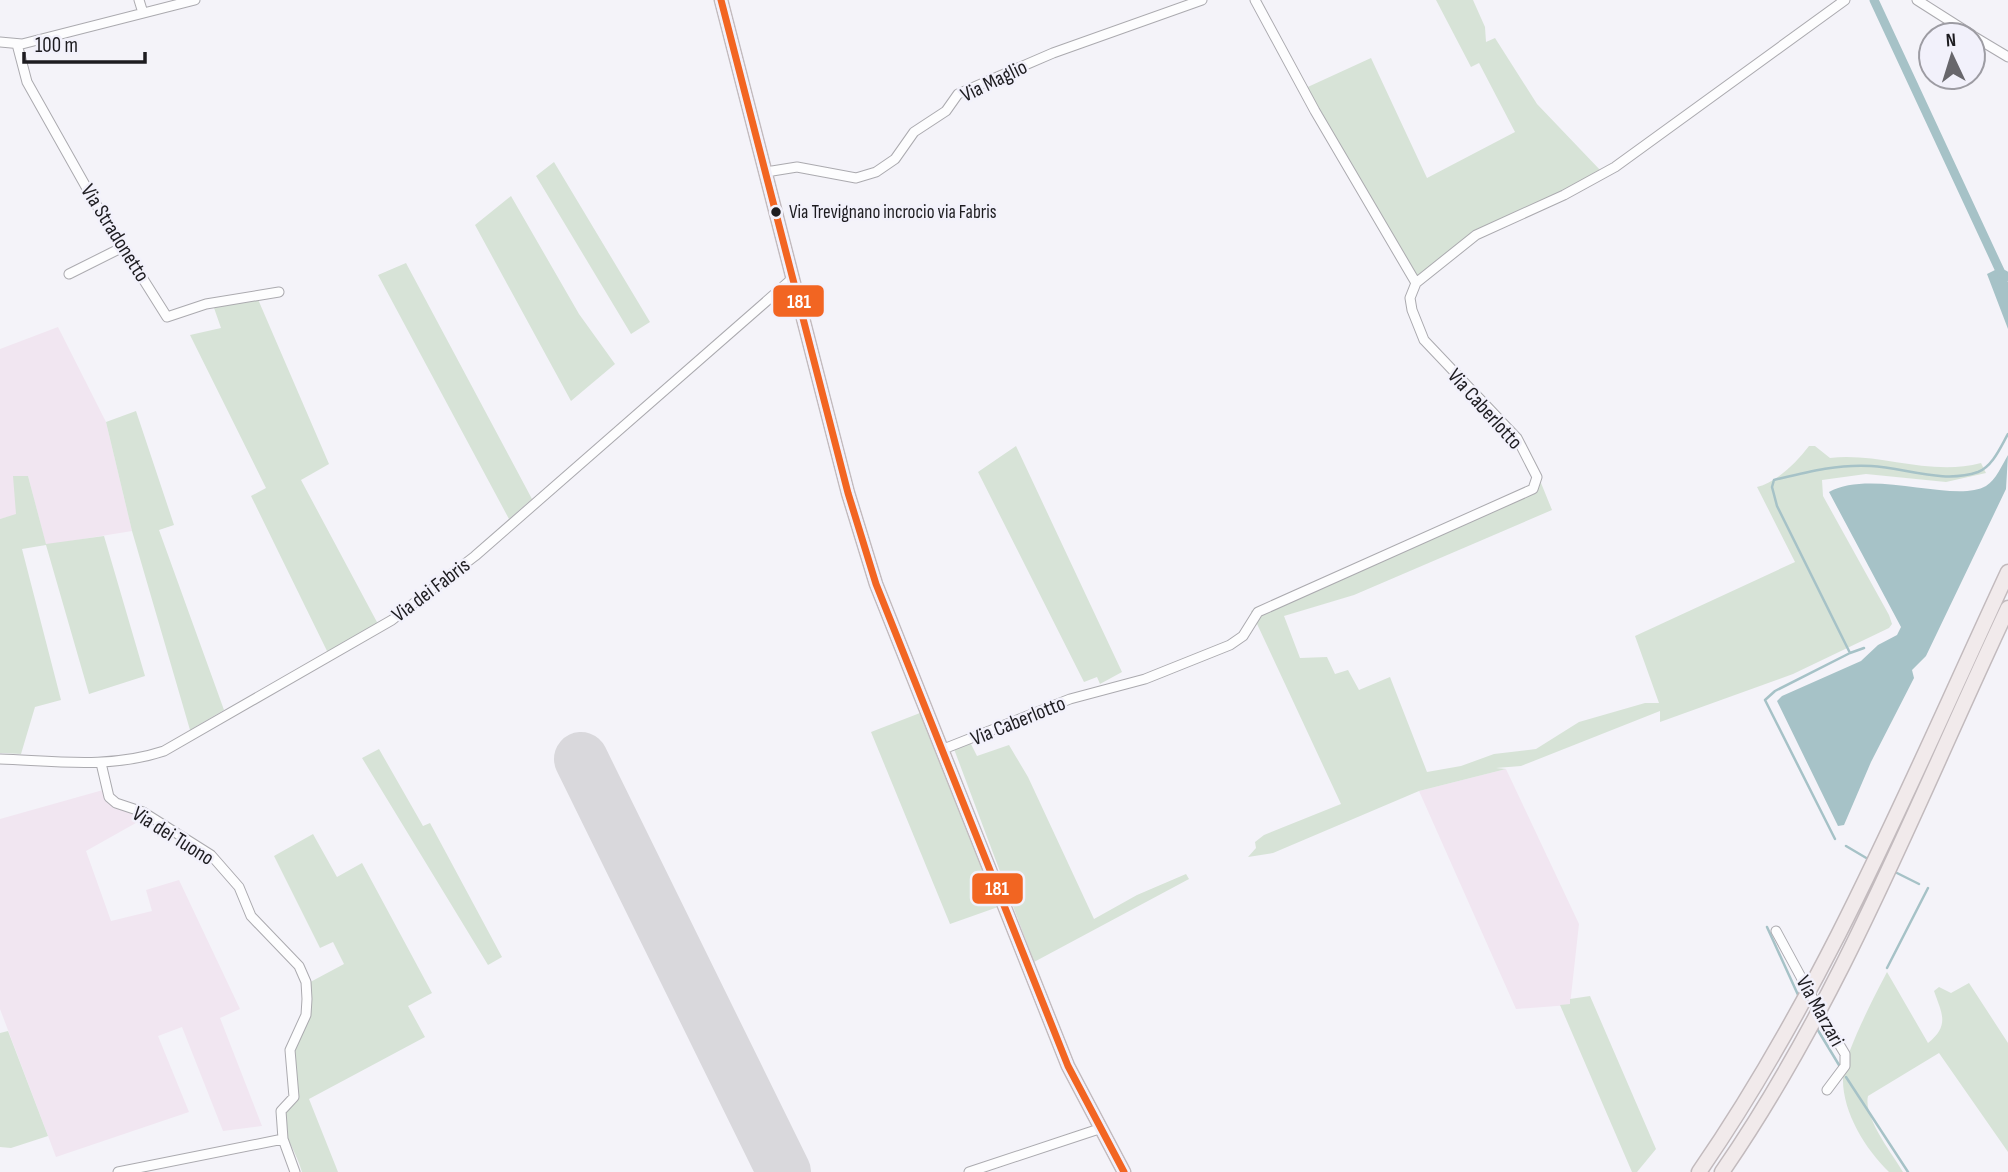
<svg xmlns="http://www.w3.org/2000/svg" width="2008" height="1172" viewBox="0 0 2008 1172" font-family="'Sofia Sans Condensed',sans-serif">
	<rect width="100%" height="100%" fill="#f4f3f9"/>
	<path fill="#f1e6f1" d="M58,327L106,422L132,531L46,545L28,476L16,515L0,519V349Z
		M1506,769L1579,924L1570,1005L1516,1009L1419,791Z
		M103,790L150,815L86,851L111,921L152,911L146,890L179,880L240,1009L220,1018L262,1126L223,1131L182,1027L158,1036L189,1112L56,1157L0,1009V819Z"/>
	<path fill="#d7e3d7" d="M1436,0H1473L1485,27L1486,42L1495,38L1537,104L1601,171L1558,195L1477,232L1412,284L1299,91L1371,58L1427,178L1515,132L1479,63L1471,67Z
		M554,162L650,322L631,334L536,176Z
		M511,196L579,314L615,364L571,401L475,225Z
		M406,263L532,499L509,519L378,275Z
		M257,297L329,464L301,480L378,624L328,653L251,496L266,488L190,335L221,328L213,305Z
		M136,411L174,525L159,530L224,710L190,730L132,531L106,422Z
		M1016,446L1122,672L1100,684L1097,677L1084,682L978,472Z
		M1809,446H1815L1830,458C1880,452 1930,477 1981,463L1986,473L1946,482L1866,474L1822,480L1823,496L1889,615L1892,624L1889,628L1793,674L1660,722V711L1521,766L1496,768L1506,769L1419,791L1273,853L1248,857L1256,848L1255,842L1264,835L1341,804L1251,611L1541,483L1552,510L1354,595L1284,616L1300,658L1327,657L1335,674L1348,670L1359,690L1390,677L1427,772L1461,766L1494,754L1536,749L1579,722L1645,703H1659L1635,636L1795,562L1757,487C1777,482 1796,463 1809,446Z
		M13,476H28L46,544L104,536L145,676L89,694L46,545L22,549L61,700L35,707L21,754L0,753V519L16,514Z
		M920,713L940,753L998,907L950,924L871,732Z
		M969,740L977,756L1009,745L1028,777L1094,919L1137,895L1186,874L1189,879L1034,962L951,741Z
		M379,749L423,826L430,823L502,957L488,965L362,758Z
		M313,834L337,877L362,863L432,993L408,1006L425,1037L309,1099L338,1172H302C296,1152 286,1138 280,1119L294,1096L290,1067L304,1001L301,987L344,964L333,942L320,948L274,856Z
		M1887,972L1928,1043C1950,1025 1942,1014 1934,991L1939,987L1951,993L1969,983L2008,1043V1152L1939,1053L1868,1096C1863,1117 1892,1153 1903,1172H1889C1865,1149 1842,1111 1843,1078C1844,1054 1875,995 1887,972Z
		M1590,996L1656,1149L1637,1172H1632L1560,1005L1570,1004V999Z
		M8,1031L48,1136L11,1148L0,1147V1033Z"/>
	<path fill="#a6c2c7" d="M1995,270L2008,282V329L1987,274Z
		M2008,455L2006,489L1926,656L1912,670L1914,678L1871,762L1844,825L1838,826L1777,701L1782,696L1861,661L1878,645L1897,635L1901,627L1829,492C1872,468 1955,504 1986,486C1996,480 2002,465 2008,455Z"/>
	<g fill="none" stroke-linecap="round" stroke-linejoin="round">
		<path stroke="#a6c2c7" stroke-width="2.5" d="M1850,653L1864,648
			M1835,839L1765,700L1775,691L1850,653L1777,506L1772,487L1774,480C1807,472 1837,464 1871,466C1906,468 1943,484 1978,472C1993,466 2001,446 2008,434
			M1846,846L1868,859
			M1893,871L1919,884
			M1767,927L1799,997
			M1887,968L1928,888
			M1816,1027L1839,1065
			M1846,1077L1908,1172"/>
		<path stroke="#a6c2c7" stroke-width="9" d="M1874,0L2001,273L2008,277"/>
		<path stroke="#d9d8dc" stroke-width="54" d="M581,759L784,1172"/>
		<defs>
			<path id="minor" d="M139,0L143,13
				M1255,0L1315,111L1416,283
				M1917,0L1972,35
				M1973,36L2008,57
				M0,42L22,44L195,0
				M17,44L27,82L94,201L167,317L206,304L279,292
				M766,172L797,167L856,178L876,172L895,159L914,132L946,111L958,94L1053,53L1202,0
				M69,274L123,247
				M941,750L1070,699L1145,679L1230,645L1243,636L1258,612L1533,489L1537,477L1517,438L1424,340L1412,310L1410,298L1416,283L1476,235L1564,195L1615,167L1845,0
				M0,759C55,761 110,769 164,751L392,620L475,556L793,278
				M101,763L109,797L116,803L143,812L211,855L239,887L251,916L299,966L306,982L307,999L306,1015L290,1050L294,1097L281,1111L283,1139L295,1172
				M1776,931L1802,979
				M1827,1090L1845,1066V1054L1830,1029
				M118,1172L283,1139
				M969,1172L1099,1129"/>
			<path id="major" d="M721,0L848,493L876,584L1068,1066L1124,1172"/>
			<path id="highway" d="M1699,1172C1828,985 1913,776 2008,572
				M1722,1172C1842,998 1918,799 2008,608"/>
		</defs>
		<use href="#minor" stroke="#abaaaf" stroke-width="11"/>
		<use href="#major" stroke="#c2babd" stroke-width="15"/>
		<use href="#highway" stroke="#c2babd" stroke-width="17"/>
		<use href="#minor" stroke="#fdfdfe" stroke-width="9"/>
		<use href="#major" stroke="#f6f2f3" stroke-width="12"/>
		<use href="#highway" stroke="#f1eaeb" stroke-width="14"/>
		<defs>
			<path id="minor-bridge" d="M1802,979L1830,1029"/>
		</defs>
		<use href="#minor-bridge" stroke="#abaaaf" stroke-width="11" stroke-linecap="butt"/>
		<use href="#minor-bridge" stroke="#fdfdfe" stroke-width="9"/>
		<defs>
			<path id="bus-1" d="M721,0L848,493L876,584L1068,1066L1124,1172"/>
		</defs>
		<use href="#bus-1" stroke="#f2f1fb" stroke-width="12"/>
		<use href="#bus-1" stroke="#f26522" stroke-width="7"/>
	</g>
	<circle fill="#1d1c20" stroke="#f2f1fb" stroke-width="2.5" cx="776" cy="212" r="6"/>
	<g text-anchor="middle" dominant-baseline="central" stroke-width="5" stroke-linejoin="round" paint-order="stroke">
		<g font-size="19" fill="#1d1c20" stroke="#f2f1fb" text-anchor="start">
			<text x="789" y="212">Via Trevignano incrocio via Fabris</text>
		</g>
		<g font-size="21" fill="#1d1c20" stroke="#f2f1fb">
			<text transform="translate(994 81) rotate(-26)">Via Maglio</text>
			<text transform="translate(115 233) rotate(58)">Via Stradonetto</text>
			<text transform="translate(1485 409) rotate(48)">Via Caberlotto</text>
			<text transform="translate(431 590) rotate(-37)">Via dei Fabris</text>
			<text transform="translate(1018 721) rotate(-22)">Via Caberlotto</text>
			<text transform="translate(173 836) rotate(32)">Via dei Tuono</text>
			<text transform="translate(1820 1011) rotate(61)">Via Marzari</text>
		</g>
	</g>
	<g stroke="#f2f1fb" stroke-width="2.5">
		<rect x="772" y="284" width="53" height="34" rx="7" fill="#f26522"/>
		<rect x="971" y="872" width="53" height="33" rx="7" fill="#f26522"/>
	</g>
	<g font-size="19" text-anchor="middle" font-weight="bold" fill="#fff">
		<text x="799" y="308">181</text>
		<text x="997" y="895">181</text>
	</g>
	<g transform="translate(1952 56) rotate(356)"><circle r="33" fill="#f2f1fb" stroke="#9d9ca3" stroke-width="2"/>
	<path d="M0-5L12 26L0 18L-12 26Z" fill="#68676c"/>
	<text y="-10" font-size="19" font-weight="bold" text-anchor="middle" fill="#1d1c20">N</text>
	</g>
	<path d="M24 52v10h121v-10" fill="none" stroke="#1d1c20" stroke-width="3.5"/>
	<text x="35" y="52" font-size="21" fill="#1d1c20" stroke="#f2f1fb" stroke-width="5" paint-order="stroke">100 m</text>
</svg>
